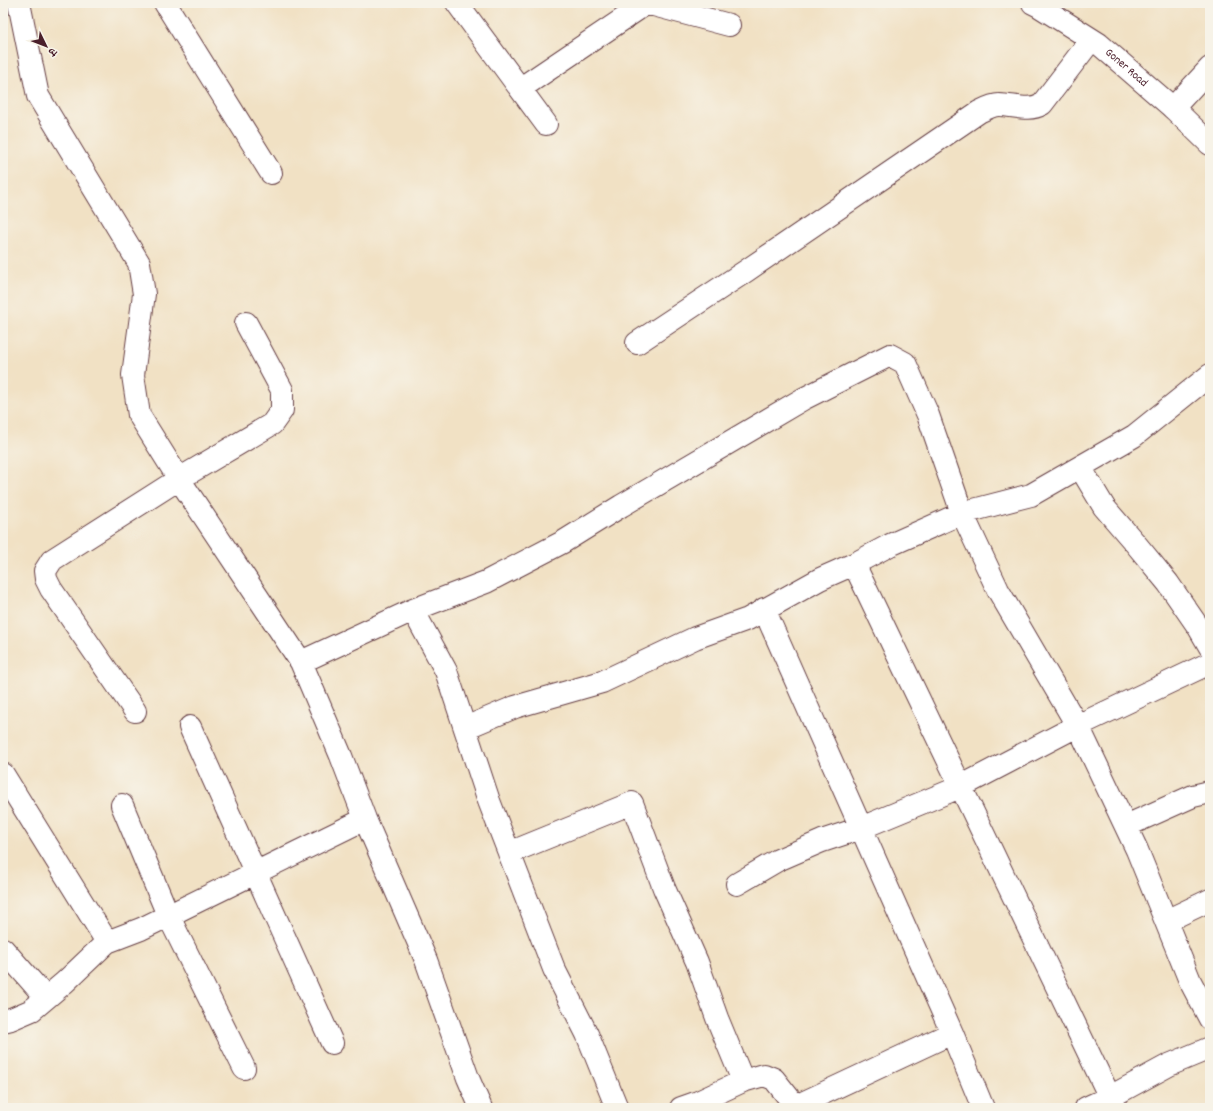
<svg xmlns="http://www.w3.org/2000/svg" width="1213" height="1111" viewBox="0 0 1213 1111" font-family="Dekko,'Playpen Sans Deva',sans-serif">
	<rect width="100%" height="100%" fill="#f7f3e8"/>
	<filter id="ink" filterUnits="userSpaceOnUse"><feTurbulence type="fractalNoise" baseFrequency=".025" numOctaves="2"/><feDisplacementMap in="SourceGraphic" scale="8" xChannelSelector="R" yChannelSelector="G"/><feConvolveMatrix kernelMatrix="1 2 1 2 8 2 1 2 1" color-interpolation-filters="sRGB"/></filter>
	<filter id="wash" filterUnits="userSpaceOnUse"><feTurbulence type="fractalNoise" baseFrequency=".012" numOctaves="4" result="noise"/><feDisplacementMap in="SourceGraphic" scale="16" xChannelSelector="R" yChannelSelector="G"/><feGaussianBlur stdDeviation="0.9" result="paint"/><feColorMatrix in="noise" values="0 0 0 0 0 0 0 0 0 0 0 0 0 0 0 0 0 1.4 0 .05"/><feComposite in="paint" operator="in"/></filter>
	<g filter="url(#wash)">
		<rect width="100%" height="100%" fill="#f1e1c4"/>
	</g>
	<g filter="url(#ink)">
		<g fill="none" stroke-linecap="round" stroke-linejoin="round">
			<defs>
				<path id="minor" d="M19,3L38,96L139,263L144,294L133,375L139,415L179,479L301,662
					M165,3L271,173
					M457,3L546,124
					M646,3L729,25
					M521,88L647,3
					M1173,108L1210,68
					M637,343L746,271L979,112C985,109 992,105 999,105C1014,105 1028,112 1042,104L1091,40
					M1080,467L1104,507L1135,543L1168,583L1199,628L1210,647
					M854,564L1115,1108
					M764,609L952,1033L983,1108
					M413,610L446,671L489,801L554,969L587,1034L617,1108
					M135,711L51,589L46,579L45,571L52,560L179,479L272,424L282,410V390L246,323
					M190,727L332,1043
					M465,728L515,707L602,682L695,638L748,619L820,579L854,564L890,545L962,513L1031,495L1134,436L1210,375
					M3,774L107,942
					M122,805L168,915L244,1068
					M1126,826L1193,796L1210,792
					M509,853L632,803L664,888L697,962L717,1018L743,1081
					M737,884L778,860L822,841L861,828L960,787L1077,726L1210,663
					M1166,921L1210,900
					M3,949L46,998
					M3,1021L11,1019L32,1010L65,982L107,942L141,929L365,819
					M796,1106L952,1033
					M481,1108L468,1078L426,960L365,819L341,756L301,662L413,610L486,582L563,542L621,506L803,399L890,355L905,363L928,415L962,513L998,590L1081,732L1137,850L1190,981L1210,1019
					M681,1108L698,1102L743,1081L764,1075L774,1079L797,1108
					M1086,1108L1110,1097L1169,1065L1210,1048"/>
				<g id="tertiary">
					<path id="s1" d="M1033,3L1039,6L1099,44L1173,108L1210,144"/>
				</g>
			</defs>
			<use href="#minor" stroke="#633c42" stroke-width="24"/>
			<use href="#tertiary" stroke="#633c42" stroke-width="24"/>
			<use href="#minor" stroke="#fff" stroke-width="22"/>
			<use href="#tertiary" stroke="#fff" stroke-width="22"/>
		</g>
	</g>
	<g text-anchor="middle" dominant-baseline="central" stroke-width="4" stroke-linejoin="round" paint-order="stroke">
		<g font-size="12" fill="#4a1f2b" stroke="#f7f3e8">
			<text stroke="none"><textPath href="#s1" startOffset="114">Goner Road</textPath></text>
		</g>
	</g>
	<rect width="1213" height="1111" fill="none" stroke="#f7f3e8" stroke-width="16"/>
	<g transform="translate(46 46) rotate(133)" stroke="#f7f3e8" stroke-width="3" paint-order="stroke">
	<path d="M0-3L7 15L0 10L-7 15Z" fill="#4a1f2b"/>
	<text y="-6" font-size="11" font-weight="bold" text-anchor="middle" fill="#4a1f2b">उ</text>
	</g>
</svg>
